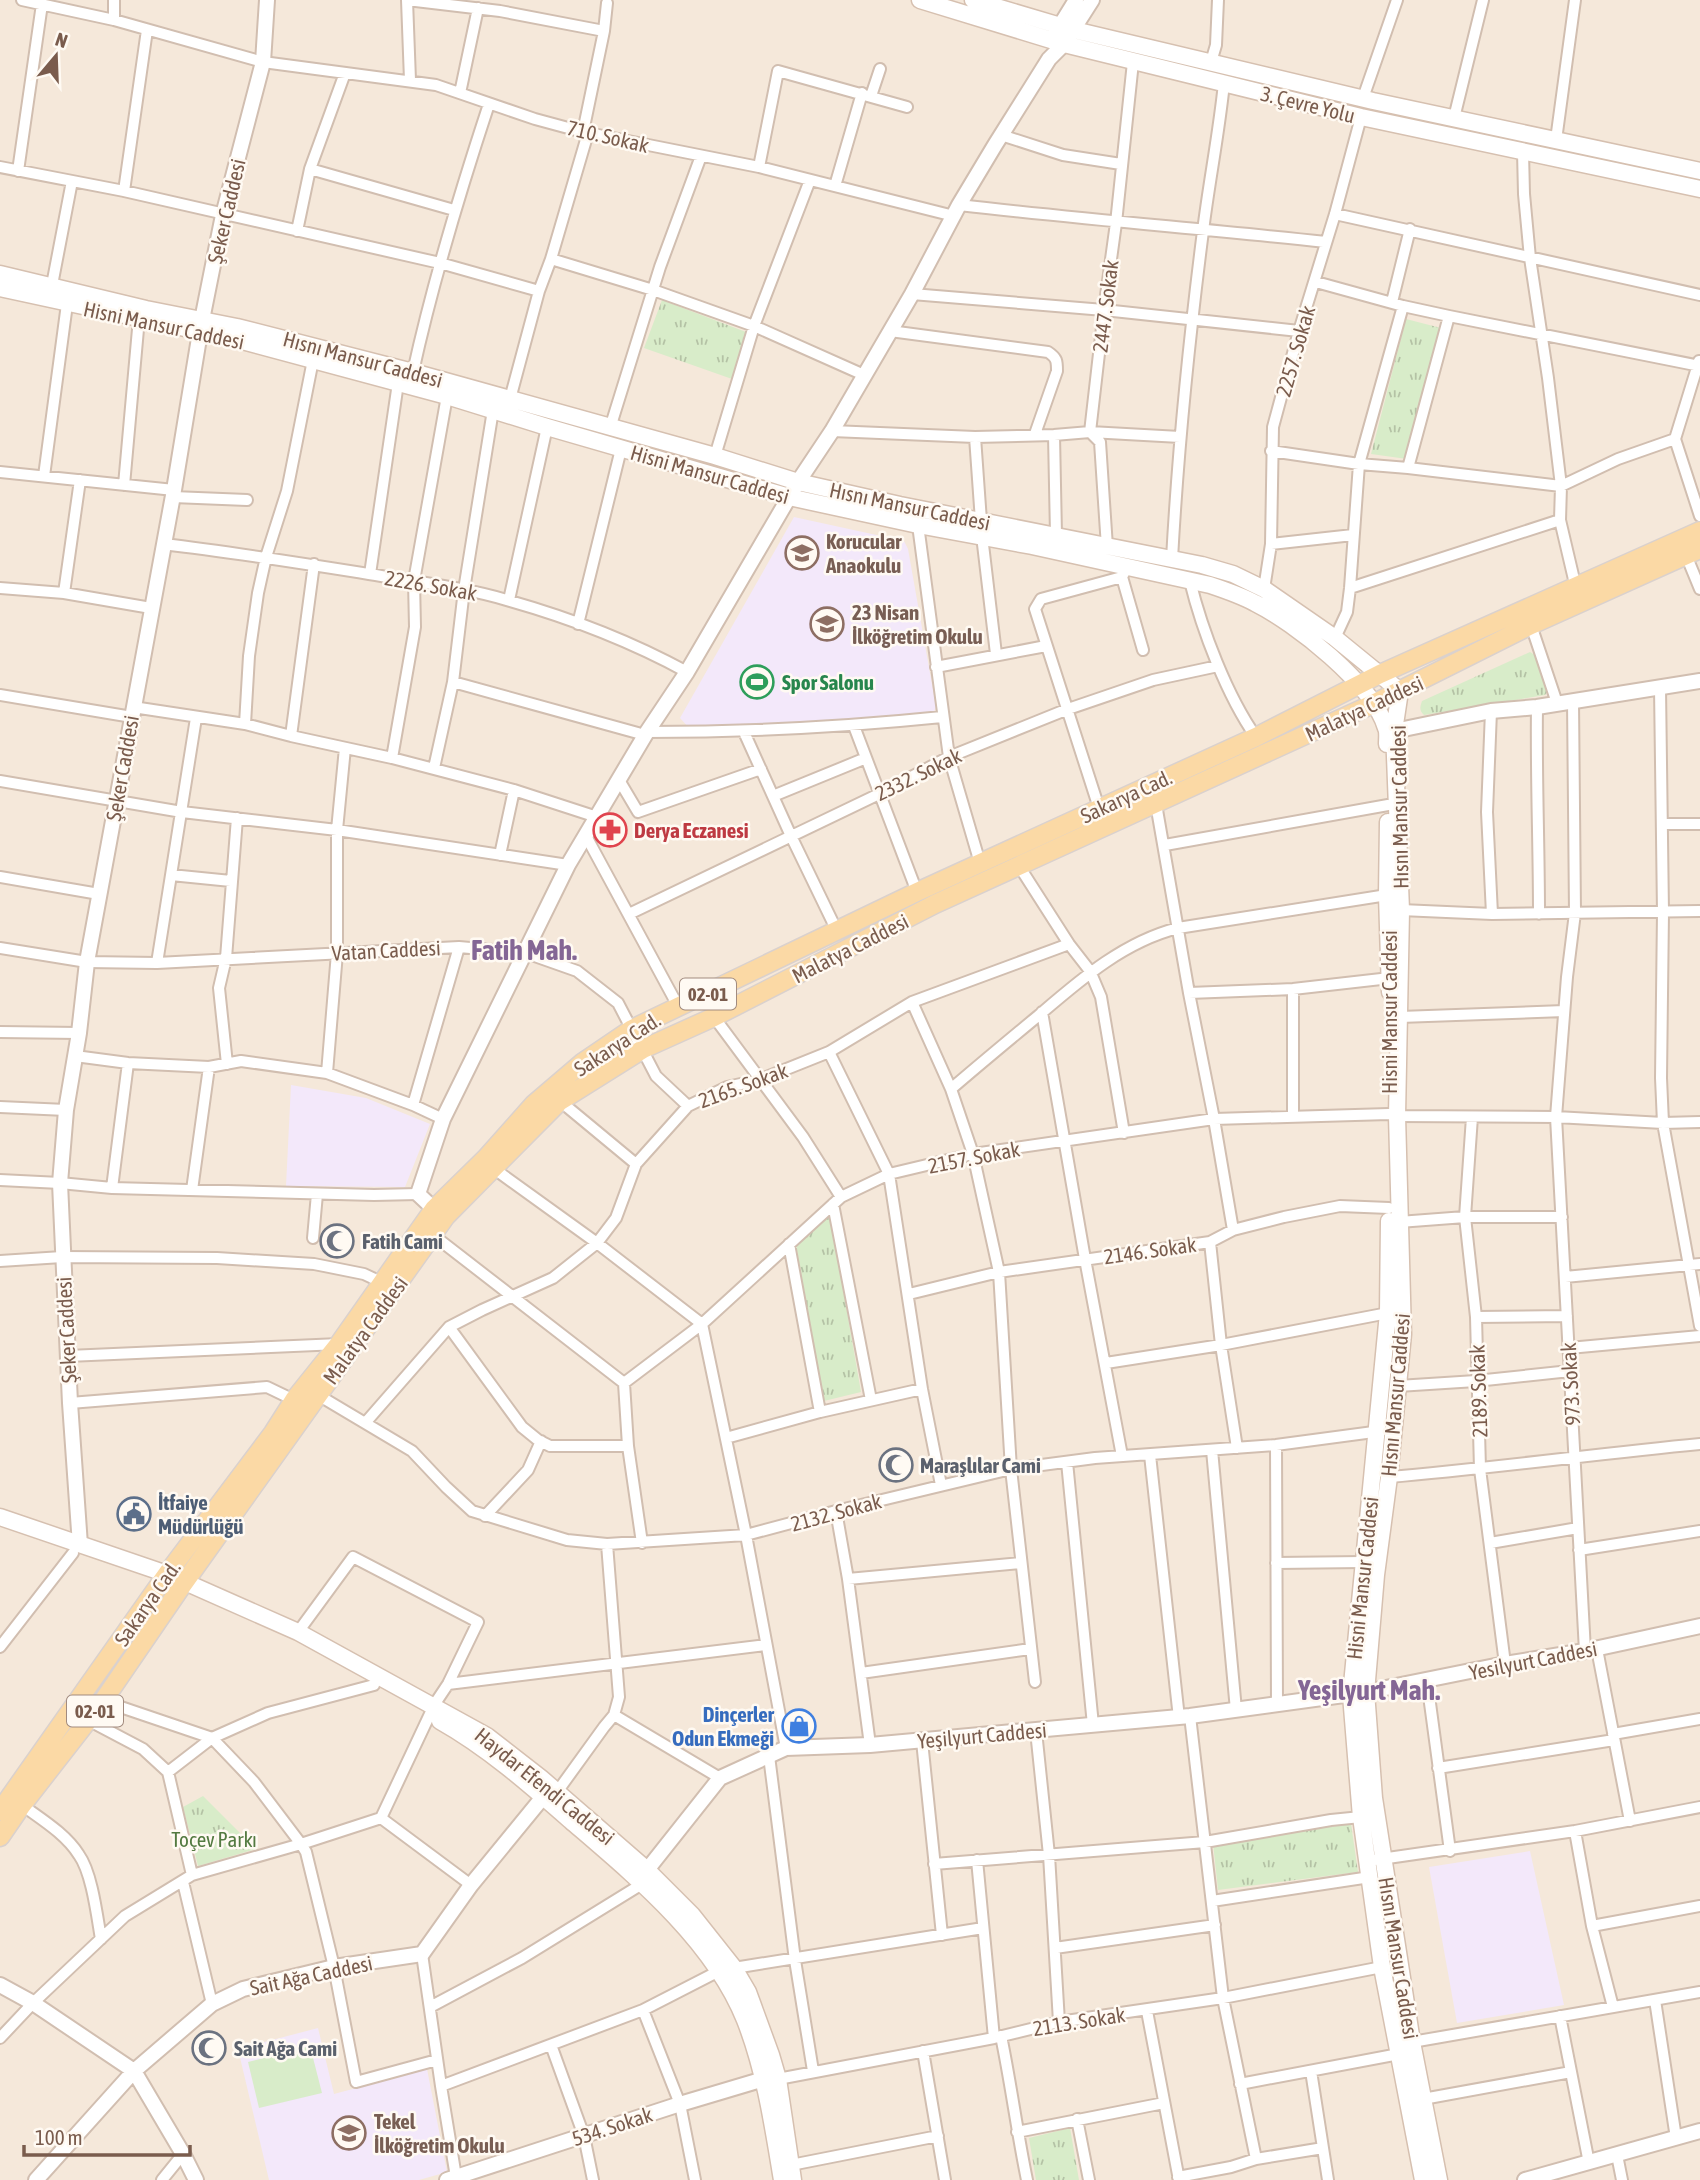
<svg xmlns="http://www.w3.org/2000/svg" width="1700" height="2180" viewBox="0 0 1700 2180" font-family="'Asap Condensed',sans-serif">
	<defs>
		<pattern id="grass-tufts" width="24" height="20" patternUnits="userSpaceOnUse" patternTransform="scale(1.75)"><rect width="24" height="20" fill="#d8ecc9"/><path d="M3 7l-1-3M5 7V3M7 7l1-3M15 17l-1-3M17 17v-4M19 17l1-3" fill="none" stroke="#b4c2a5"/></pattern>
	</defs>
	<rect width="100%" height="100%" fill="#fdf6ec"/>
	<path fill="#f5e8da" d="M0,0H1700V2180H0Z"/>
	<path fill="#f3e8fa" d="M794,517L904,541L908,549L936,707L932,716L690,729L680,718Z
		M291,1085L366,1098L430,1124L405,1187L286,1186Z
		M1530,1851L1564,2005L1457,2023L1429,1867Z
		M318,2028L334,2094L427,2069L447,2172L419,2180H269L238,2049Z"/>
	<path fill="url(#grass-tufts)" d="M662,300L746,332L732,379L644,348Z
		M1406,319L1441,328L1407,459L1371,454Z
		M1530,652L1538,657L1549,689L1545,695L1424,715C1419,710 1420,707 1422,701Z
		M830,1214L861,1392L824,1401L796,1245Z
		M203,1796L256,1849L198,1866L183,1807Z
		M1351,1824L1358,1872L1218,1890L1213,1843Z
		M1070,2128L1079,2180H1036L1029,2138Z"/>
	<path fill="#d8ecc9" d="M310,2046L322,2093L259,2108L248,2062Z"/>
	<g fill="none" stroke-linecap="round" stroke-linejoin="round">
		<defs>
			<path id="minor" d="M22,0L114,20L263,62L436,85L535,119L583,132L759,167L954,216
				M407,0L500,11L604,31
				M407,0L410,80
				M114,20V0
				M1211,62L1216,45L1218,0
				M460,93L478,8
				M871,96L880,69
				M1363,98L1397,0
				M1454,118L1483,0
				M583,132L604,31L607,3
				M1001,135L1063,155L1121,164
				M1556,140L1575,0
				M1523,152L1524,194L1530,258L1548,378L1561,486L1560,520L1576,588
				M0,167L124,191L440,263L539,291
				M759,167L778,71L907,107
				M310,169L454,210
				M18,171L42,4
				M835,186L862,93
				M124,191L147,30
				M959,205C1081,219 1204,229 1326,242
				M1335,214L1700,295
				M297,231L310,169L345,73
				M551,259L588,133
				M1316,282L1403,306L1449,316L1700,366
				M52,285L72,181
				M912,294L1104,310L1299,331
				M1392,302L1410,229
				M890,331L1048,352C1057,358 1057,361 1057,371L1035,434
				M1699,361L1675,439L1700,516
				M413,372C433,281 460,192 489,104
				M510,399L539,291L551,259L653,290L754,326L864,375
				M610,428L660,267L701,156
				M832,431L975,437L1054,435L1090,432L1180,437
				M1054,435L1056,535
				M975,437L981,521
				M1271,451L1359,464L1408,468L1561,486L1618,459L1675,439
				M715,456L754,326L810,180
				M1408,468L1449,316
				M0,472L174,490
				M44,476L67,304
				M124,485L139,318
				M173,497L247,500
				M918,525L949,757L980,863
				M982,536L996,654
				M163,544C232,552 300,563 369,574C416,582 464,587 510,601C570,618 632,642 687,672
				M1271,544L1353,535
				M1107,547L1100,442L1090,432L1104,310L1116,223L1133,62
				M1686,555L1700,589
				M1172,559C1178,449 1189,340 1203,231C1209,182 1219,133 1224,83
				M370,574L398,383
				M1122,577L1143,650
				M1190,581C1202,630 1227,696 1256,737
				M0,588L64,593L151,608
				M1350,588L1560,520
				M1264,589L1271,544L1273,427L1299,331L1335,214L1361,117
				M64,593L80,480
				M509,600L547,427
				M578,624L621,449
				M1531,625L1557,703
				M1335,638L1347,612L1350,588L1359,464L1403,306
				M936,667L1046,646
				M453,682L645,735
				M1660,688L1663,912L1661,1078L1663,1123L1700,1326
				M0,695L132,717
				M1573,701L1575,913L1567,977L1556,1117L1585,1651
				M133,707L245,724L291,736L392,758L514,790L597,817
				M1537,707C1536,776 1539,844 1539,914
				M1491,711L1487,812L1492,914
				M245,724L249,656L258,593L266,557L287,491L313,360
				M854,726L917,892
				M647,732C746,732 844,727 942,717
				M744,732L791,836L837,931
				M291,736L314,564
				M392,758L415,627L414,581L447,396
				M434,768L453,682L464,590L493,410
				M619,780L638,812L761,769
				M0,781L182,812L337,830L568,865
				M773,796L866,758
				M1156,804L1189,993L1214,1119L1233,1230
				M1099,808L1035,609L1041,599L1122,577L1127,567
				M1662,824H1700
				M586,836L678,1006
				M1165,845L1388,805
				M500,855L514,790
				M1019,866L1069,944L1090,971L1101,997L1124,1133
				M171,875L231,881
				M0,877L99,894
				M1401,910L1492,914L1700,911
				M629,914L879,794L949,757L1068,709L1153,680L1218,666
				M0,948L87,962L157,963L459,947L526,953L577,971L618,1003L656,1076L688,1106
				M157,963L196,718
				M1189,993L1293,989L1390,978
				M912,1002L951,1089L973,1154L999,1272L1011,1469L1035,1682
				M1042,1012L1085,1259L1122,1456
				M714,1017L803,1137L841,1197
				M1400,1017L1564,1011
				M0,1032L79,1033
				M829,1052L889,1174L922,1389L941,1485
				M75,1056L128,1063L209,1067L241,1061L327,1073L413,1105L443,1119
				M227,1064L219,988L226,958L237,818
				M327,1073L337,953V830L345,748
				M951,1089C980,1064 1009,1040 1038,1016C1080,980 1123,942 1178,928L1387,895
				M560,1101L636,1164
				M413,1105L459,947
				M0,1107L66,1110
				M1293,1116V989
				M1472,1117L1465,1217L1476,1317L1480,1469L1505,1664
				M493,1168L597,1243L702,1324L746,1535L786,1748
				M0,1180L60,1183L112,1188L374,1195L418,1194
				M112,1188L128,1063
				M192,1190L209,1067
				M833,1204L871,1400
				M1399,1222L1465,1217H1562
				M433,1235L624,1383L628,1446L642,1543
				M313,1238L317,1194
				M1210,1242L1221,1345L1237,1448
				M789,1244L820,1412
				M0,1261L62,1257L217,1258L314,1264L364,1274L383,1283
				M1565,1277L1700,1264
				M909,1294L999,1272L1210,1242L1233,1230L1284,1217L1340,1206L1389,1208
				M1476,1317L1567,1316
				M449,1327L522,1427L538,1440L550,1446H628
				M1569,1348L1700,1336
				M68,1356L339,1344
				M1106,1363L1221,1345L1388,1313
				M624,1383L702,1324L841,1197L889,1174L973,1154L1214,1119L1389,1114L1397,1116L1556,1117L1663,1123L1700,1122
				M1398,1386L1476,1381L1570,1371
				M318,1395L412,1451L446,1487L472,1511L567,1540L607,1544L746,1535L836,1511L1011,1469L1095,1458L1276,1445L1381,1431
				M70,1403L267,1387L294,1400
				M366,1422L449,1327L482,1310L553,1278L597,1243L616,1218L636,1164L688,1106L727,1087L759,1080L829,1052L912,1002L1069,944
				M726,1438L820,1412L922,1389
				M1276,1445L1277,1704
				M1212,1450L1236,1710
				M1150,1455L1179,1718
				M1067,1462L1093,1725
				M1389,1477C1493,1468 1596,1454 1700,1444
				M836,1511L848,1579L870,1745
				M485,1516L528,1470L541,1441
				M1490,1543L1578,1528
				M1579,1550L1700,1531
				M1276,1563L1363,1562
				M848,1579L1021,1563
				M298,1632L353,1557L478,1622L448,1684L434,1705
				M0,1647L73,1553
				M1597,1649L1630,1821
				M861,1673L1030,1649
				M1427,1681L1450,1851
				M448,1684L766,1645
				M103,1701L212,1738L254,1782L301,1844L306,1852L334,1967L356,2082L437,2060
				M430,1714L381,1818L471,1885
				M614,1715L720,1778
				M1190,1716L1223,1998L1256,2159
				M88,1720L143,1749L168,1772L192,1875
				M1036,1731L1049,1855L1059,2022
				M1613,1734L1700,1719
				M922,1741L942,1935
				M769,1756L795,1960L813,2071
				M1438,1768L1614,1740
				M168,1772L212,1738L268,1713L374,1685
				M557,1792L604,1727L614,1715L619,1697L607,1544
				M22,1805C41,1819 66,1834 79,1855C92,1873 97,1916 101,1939
				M1575,1831L1592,1926L1613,2007
				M977,1860L994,2038
				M1367,1861L1575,1831L1700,1807
				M934,1864L1205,1842L1331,1820L1361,1817
				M183,1882L212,2004
				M1212,1901L1370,1877
				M1592,1926L1700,1906
				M1055,1948L1215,1925
				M422,1954L441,2086L456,2177
				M734,1968L983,1928
				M1655,2000L1676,2138
				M430,2007L522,1958L642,1884
				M643,2010L680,2104L695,2180
				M1147,2011L1179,2180
				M1560,2016L1589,2163
				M1001,2036C1011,2084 1017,2132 1027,2180
				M0,2038L33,2003L125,1916L192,1875L301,1844L381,1818
				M1412,2042L1700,1992
				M551,2045L584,2136L593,2180
				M923,2051L945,2180
				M778,2079L994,2038L1059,2022L1223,1998L1382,1967
				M1240,2084L1399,2054
				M441,2086L643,2010L719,1971
				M1423,2099L1571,2072
				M1077,2119L1089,2180
				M1017,2132L1164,2103
				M1323,2148L1328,2180
				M1617,2155L1622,2180
				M791,2165L938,2136
				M1178,2177L1231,2167L1256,2159L1323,2148L1311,2071
				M162,2180L183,2154"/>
			<path id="tertiary" d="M1055,34L1076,0
				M1394,731L1491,711L1537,707L1700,681
				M434,1209L418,1194L443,1119L568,865L647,732L687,672L798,482L832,431L912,294L959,205L995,145L1049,59L1064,44L1092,0
				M80,1545L70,1403L60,1183L66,1110L79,1033L87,962L174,490L202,320L223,215L263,62L267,0
				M647,1870L720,1778L786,1748L870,1745L1190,1716L1366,1692L1505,1664L1585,1651L1700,1626
				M0,1985L33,2003L134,2071L183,2154L196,2180
				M36,2180L134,2071L212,2004L243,1989L334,1967L422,1954L471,1885L543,1797
				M447,2180L680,2104L764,2079H773
				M1525,2180L1700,2131"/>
			<path id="secondary" d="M920,0L1064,44L1361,117L1700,189
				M973,0L1074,30L1373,101L1700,171
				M0,274L146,309L237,327L413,372L715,456L798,482L900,505L1202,565L1233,574L1264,589L1335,638L1400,691L1394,731L1401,910L1397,1116L1403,1334L1389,1477L1376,1575L1366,1692L1374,1798L1412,2042L1439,2180
				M0,288L231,338L447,396L547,427L789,497L918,525L1032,546L1210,585C1225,590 1240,595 1255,603C1295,623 1373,684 1386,728C1388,732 1387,739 1387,744
				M1388,822L1387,895L1390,992
				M1389,1221L1388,1313L1351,1695L1361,1817L1382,1967L1423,2180
				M0,1517L167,1574L298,1632L487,1736L541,1778L647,1870L692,1915L734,1968L748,1992L771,2055L778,2079L793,2180
				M440,1721C488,1748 530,1785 571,1821C635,1876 713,1940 745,2020C765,2071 773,2126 782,2180"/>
			<path id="primary" d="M0,1811L167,1574L273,1433L294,1400L339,1344L434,1209L486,1158L534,1104L582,1063L632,1029L917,892L1256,737L1380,674L1700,531
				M0,1837L22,1805L103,1701L179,1590L446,1216L560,1101L643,1049L714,1017L935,904L1373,704L1531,625L1700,549"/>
		</defs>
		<use href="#minor" stroke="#d1beb0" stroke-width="14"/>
		<use href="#tertiary" stroke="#d1beb0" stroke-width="18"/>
		<use href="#secondary" stroke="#d6c0b0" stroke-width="19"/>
		<use href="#primary" stroke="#dad1cd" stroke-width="21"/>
		<use href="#minor" stroke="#fff" stroke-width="10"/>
		<use href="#tertiary" stroke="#fff" stroke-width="14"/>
		<use href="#secondary" stroke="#fff" stroke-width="16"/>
		<use href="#primary" stroke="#fbd9a5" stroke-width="18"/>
	</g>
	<defs>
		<symbol id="school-ring" viewBox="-11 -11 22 22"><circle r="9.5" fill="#fffaf3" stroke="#8d6e63" stroke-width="1.5"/><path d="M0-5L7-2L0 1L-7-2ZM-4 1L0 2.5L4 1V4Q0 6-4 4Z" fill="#8d6e63"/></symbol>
		<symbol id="stadium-ring" viewBox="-11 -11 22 22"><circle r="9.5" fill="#fffaf3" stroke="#2e9e5b" stroke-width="1.5"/><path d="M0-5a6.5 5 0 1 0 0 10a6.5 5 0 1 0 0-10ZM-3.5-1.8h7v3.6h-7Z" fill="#2e9e5b"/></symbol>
		<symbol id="pharmacy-ring" viewBox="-11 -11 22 22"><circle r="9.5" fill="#fffaf3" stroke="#e0444e" stroke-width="1.5"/><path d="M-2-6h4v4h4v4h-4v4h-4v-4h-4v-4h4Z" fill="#e0444e"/></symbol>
		<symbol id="mosque-ring" viewBox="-11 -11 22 22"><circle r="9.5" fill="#fffaf3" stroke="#6b7280" stroke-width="1.5"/><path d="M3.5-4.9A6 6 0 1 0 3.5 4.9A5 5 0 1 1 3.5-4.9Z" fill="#6b7280"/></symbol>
		<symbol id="civic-ring" viewBox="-11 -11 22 22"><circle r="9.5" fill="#fffaf3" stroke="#5c6f8a" stroke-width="1.5"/><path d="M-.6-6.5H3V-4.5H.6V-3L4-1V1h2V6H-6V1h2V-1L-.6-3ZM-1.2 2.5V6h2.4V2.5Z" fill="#5c6f8a"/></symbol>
		<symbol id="shop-ring" viewBox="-11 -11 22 22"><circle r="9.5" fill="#fffaf3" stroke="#3f7fe0" stroke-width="1.5"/><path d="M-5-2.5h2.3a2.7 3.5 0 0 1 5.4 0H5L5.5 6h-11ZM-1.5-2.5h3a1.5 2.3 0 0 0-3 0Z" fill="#3f7fe0"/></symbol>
	</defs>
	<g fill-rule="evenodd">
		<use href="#school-ring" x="783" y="534" width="38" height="38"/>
		<use href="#school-ring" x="808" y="605" width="38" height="38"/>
		<use href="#stadium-ring" x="738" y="663" width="38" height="38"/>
		<use href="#pharmacy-ring" x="591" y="811" width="38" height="38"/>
		<use href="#mosque-ring" x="318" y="1222" width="38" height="38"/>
		<use href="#mosque-ring" x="877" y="1446" width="38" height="38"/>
		<use href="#civic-ring" x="115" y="1495" width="38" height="38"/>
		<use href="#shop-ring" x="780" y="1707" width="38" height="38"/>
		<use href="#mosque-ring" x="190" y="2029" width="38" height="38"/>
		<use href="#school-ring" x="330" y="2114" width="38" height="38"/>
	</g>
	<g text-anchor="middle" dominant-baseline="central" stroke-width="5" stroke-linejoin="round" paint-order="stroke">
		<g fill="#fffaf3" stroke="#a28b7f" stroke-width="2">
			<rect x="680" y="978.5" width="56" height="31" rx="5"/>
			<rect x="67" y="1695.5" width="56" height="31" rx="5"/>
		</g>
		<g font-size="19" font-weight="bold" fill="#7a5c4d">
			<text x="708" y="994">02-01</text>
			<text x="95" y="1711">02-01</text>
		</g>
		<g font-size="21" fill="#7a5c4d" stroke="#fffaf3">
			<text transform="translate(1308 104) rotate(14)">3. Çevre Yolu</text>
			<text transform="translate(608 136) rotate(13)">710. Sokak</text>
			<text transform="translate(226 211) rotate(-77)">Şeker Caddesi</text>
			<text transform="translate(1105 306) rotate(-83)">2447. Sokak</text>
			<text transform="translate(164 325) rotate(12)">Hisni Mansur Caddesi</text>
			<text transform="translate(1295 351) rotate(-74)">2257. Sokak</text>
			<text transform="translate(363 359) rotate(15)">Hısnı Mansur Caddesi</text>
			<text transform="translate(710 474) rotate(16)">Hisni Mansur Caddesi</text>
			<text transform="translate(910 506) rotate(12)">Hısnı Mansur Caddesi</text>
			<text transform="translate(431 585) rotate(10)">2226. Sokak</text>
			<text transform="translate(1364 708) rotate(-25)">Malatya Caddesi</text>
			<text transform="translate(122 768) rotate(-80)">Şeker Caddesi</text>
			<text transform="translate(918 774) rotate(-26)">2332. Sokak</text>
			<text transform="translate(1126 796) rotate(-25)">Sakarya Cad.</text>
			<text transform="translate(1399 807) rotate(-91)">Hısnı Mansur Caddesi</text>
			<text transform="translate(850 948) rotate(-27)">Malatya Caddesi</text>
			<text transform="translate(386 950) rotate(-3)">Vatan Caddesi</text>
			<text transform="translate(1389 1012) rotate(-90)">Hisni Mansur Caddesi</text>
			<text transform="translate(617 1044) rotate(-33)">Sakarya Cad.</text>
			<text transform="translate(743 1085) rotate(-20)">2165. Sokak</text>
			<text transform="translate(974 1157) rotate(-11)">2157. Sokak</text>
			<text transform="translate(1150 1250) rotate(-8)">2146. Sokak</text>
			<text transform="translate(66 1330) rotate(-93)">Şeker Caddesi</text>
			<text transform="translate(365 1330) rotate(-54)">Malatya Caddesi</text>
			<text transform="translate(1570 1384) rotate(-93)">973. Sokak</text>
			<text transform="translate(1478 1391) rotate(-92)">2189. Sokak</text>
			<text transform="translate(1395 1395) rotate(-85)">Hısnı Mansur Caddesi</text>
			<text transform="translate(836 1512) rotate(-15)">2132. Sokak</text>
			<text transform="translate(1362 1578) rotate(-84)">Hisni Mansur Caddesi</text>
			<text transform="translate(147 1603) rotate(-55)">Sakarya Cad.</text>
			<text transform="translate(1533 1660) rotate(-11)">Yesilyurt Caddesi</text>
			<text transform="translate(982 1735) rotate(-5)">Yeşilyurt Caddesi</text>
			<text transform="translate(545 1786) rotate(39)">Haydar Efendi Caddesi</text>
			<text transform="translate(1399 1958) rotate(81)">Hısnı Mansur Caddesi</text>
			<text transform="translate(311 1975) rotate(-12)">Sait Ağa Caddesi</text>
			<text transform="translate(1079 2021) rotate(-9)">2113. Sokak</text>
			<text transform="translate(612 2126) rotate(-18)">534. Sokak</text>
		</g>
		<g font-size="21" font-weight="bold" fill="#785e54" stroke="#fffaf3" text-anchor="start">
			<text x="826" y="541">Korucular<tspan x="826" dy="24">Anaokulu</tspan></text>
			<text x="852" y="612">23 Nisan<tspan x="852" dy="24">İlköğretim Okulu</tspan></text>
			<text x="374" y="2121">Tekel<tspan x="374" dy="24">İlköğretim Okulu</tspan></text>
		</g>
		<g font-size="21" font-weight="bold" fill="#27864d" stroke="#fffaf3" text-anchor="start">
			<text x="782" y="682">Spor Salonu</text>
		</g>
		<g font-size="21" font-weight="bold" fill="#be3a42" stroke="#fffaf3" text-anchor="start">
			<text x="634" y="830">Derya Eczanesi</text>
		</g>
		<g font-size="21" font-weight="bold" fill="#5b616d" stroke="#fffaf3" text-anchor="start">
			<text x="362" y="1241">Fatih Cami</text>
			<text x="920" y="1465">Maraşlılar Cami</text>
			<text x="234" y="2048">Sait Ağa Cami</text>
		</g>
		<g font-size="21" font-weight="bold" fill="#4e5e75" stroke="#fffaf3" text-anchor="start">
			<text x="158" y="1502">İtfaiye<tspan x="158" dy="24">Müdürlüğü</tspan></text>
		</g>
		<g font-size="21" font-weight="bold" fill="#366cbe" stroke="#fffaf3" text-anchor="end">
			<text x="774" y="1714">Dinçerler<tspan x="774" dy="24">Odun Ekmeği</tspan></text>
		</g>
		<g font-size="21" fill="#537a41" stroke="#fffaf3">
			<text x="214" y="1839">Toçev Parkı</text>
		</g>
		<g font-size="28" font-weight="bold" fill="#846695" stroke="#fffaf3">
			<text x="524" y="950">Fatih Mah.</text>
			<text x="1369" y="1690">Yeşilyurt Mah.</text>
		</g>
	</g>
	<g transform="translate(56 56) rotate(19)" stroke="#fffaf3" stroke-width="5" paint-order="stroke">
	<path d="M0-5L12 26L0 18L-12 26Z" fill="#7a5c4d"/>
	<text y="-10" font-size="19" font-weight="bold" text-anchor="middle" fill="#7a5c4d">N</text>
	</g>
	<path d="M24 2145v10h166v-10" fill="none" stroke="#7a5c4d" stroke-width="3.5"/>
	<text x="35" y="2145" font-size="21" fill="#7a5c4d" stroke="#fffaf3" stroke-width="5" paint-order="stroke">100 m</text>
</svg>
